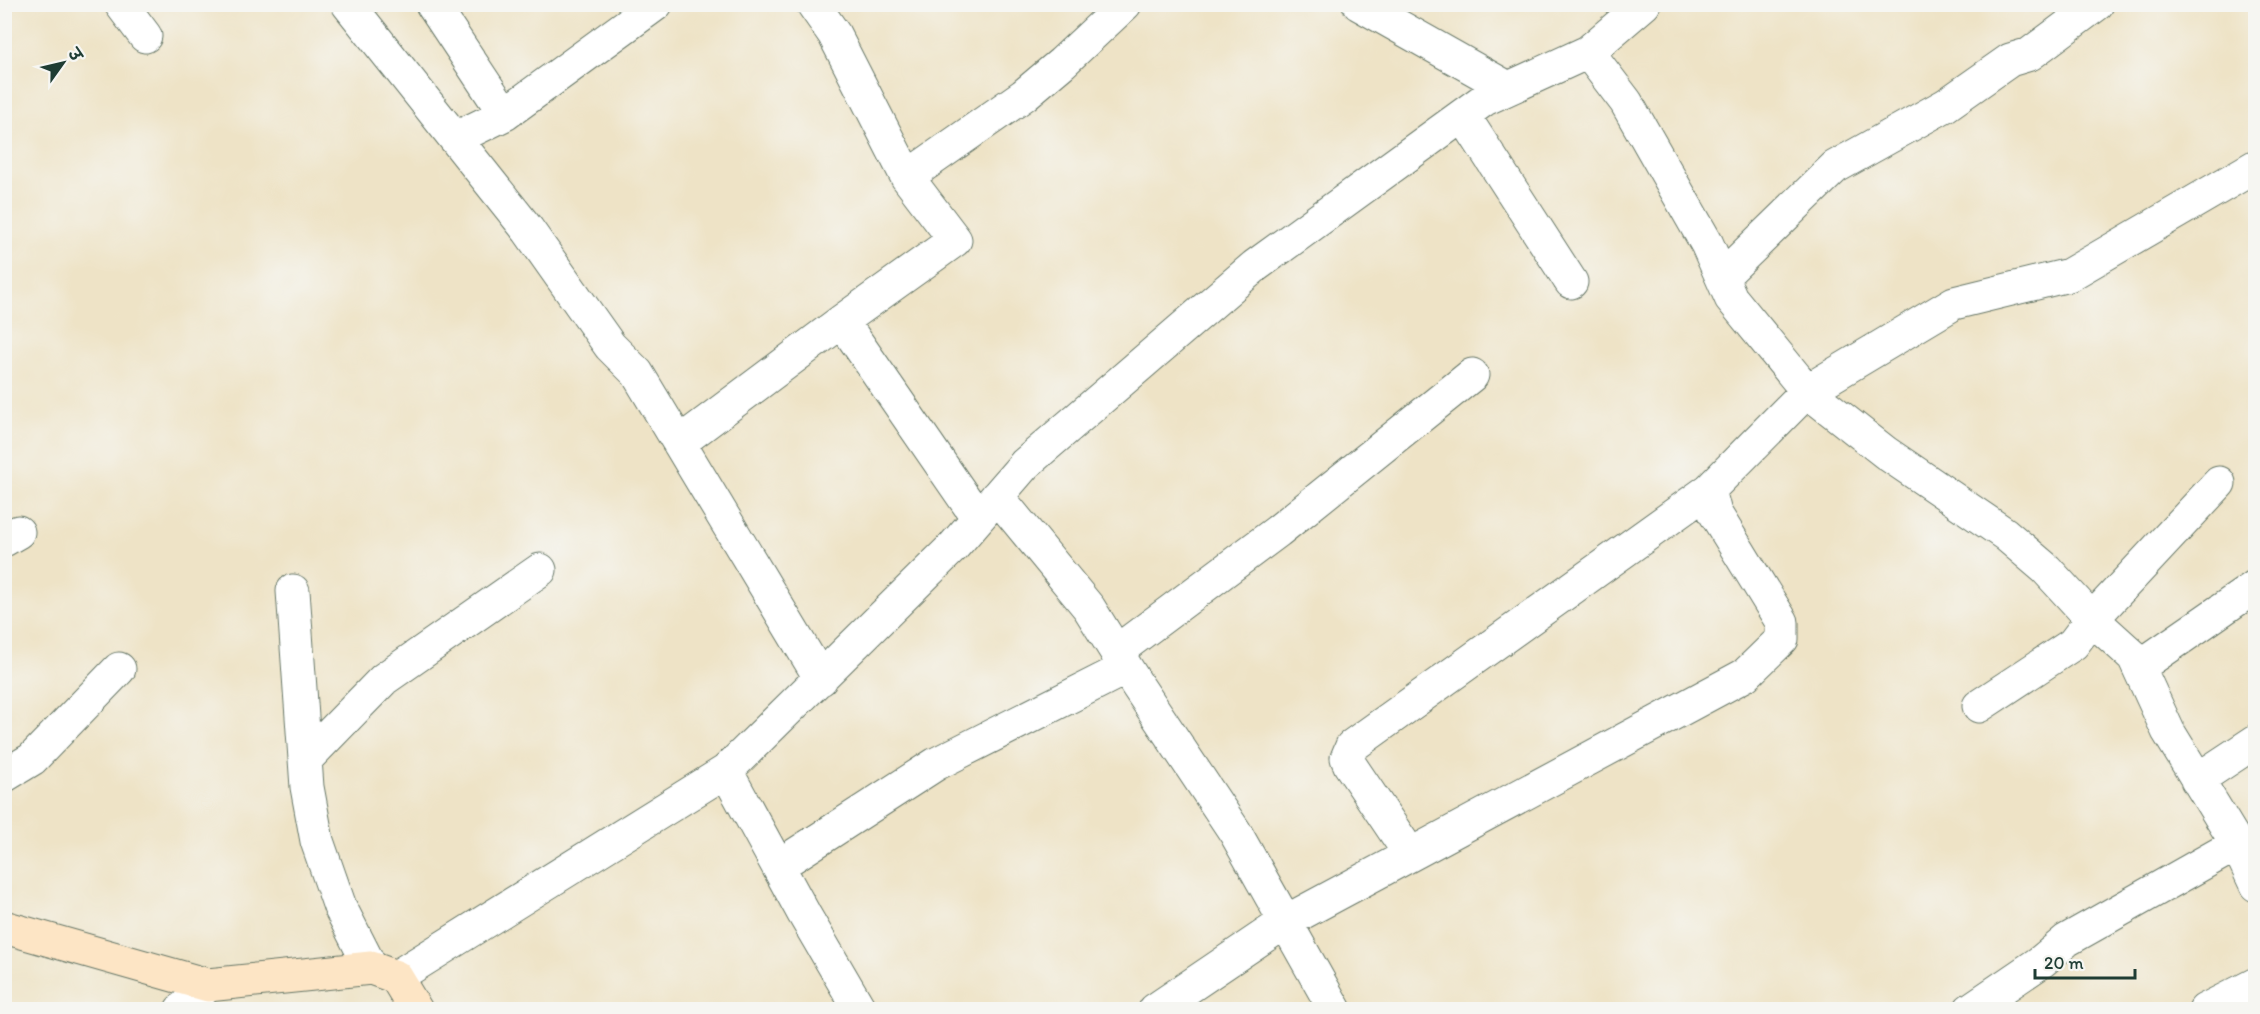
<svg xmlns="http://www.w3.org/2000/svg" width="2260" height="1014" viewBox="0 0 2260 1014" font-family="Itim,'Playpen Sans Deva',sans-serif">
	<rect width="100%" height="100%" fill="#f6f6f2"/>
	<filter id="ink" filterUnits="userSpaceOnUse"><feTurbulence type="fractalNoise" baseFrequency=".0167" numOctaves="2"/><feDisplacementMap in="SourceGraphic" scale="12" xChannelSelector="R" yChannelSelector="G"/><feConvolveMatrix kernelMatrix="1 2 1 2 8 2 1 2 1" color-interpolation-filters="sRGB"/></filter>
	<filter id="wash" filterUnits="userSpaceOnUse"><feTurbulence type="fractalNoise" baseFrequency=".008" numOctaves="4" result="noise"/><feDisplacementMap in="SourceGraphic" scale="24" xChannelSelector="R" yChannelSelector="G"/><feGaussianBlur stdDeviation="1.35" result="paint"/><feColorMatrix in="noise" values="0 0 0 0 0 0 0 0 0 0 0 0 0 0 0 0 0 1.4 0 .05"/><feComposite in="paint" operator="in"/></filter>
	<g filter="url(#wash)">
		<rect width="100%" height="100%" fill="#eee3c6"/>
	</g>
	<g filter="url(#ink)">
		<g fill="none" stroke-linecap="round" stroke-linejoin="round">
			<defs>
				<path id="street" d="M121,4L145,36
					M348,4L528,230L610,346L637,373L821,679
					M432,4L505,114
					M813,4L834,34L907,177L955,240L842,321L978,518
					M1359,4L1508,88
					M1588,52L1626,102L1707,244L1731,298L1807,391L1886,453L2005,534L2046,569L2092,619L2219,483
					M1463,115L1571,282
					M456,138L505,114L656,4
					M907,177L1024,95L1062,63L1125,4
					M1722,277L1835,167L1946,105L2010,60L2030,54L2097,4
					M679,443L842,321
					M997,496L1089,608L1137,685L1235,832L1335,1010
					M4,540L18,532
					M293,591L307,787L317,841L340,907L371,968
					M1116,652L1278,531L1472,375
					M2139,667L2256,586
					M1979,706L2073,644L2092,619L2134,657L2168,731L2237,844L2256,885
					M305,760L384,679L540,570
					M726,771L804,914L860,1010
					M4,776L32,759L119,669
					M2197,780L2256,741
					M1410,854L1350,765L1347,758L1352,746L1709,490
					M778,866L936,764L1126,668
					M396,977L726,771L954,546L1025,464L1255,266L1485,99L1588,52L1644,4
					M181,1010L208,985
					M1155,1010L1285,922L1745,675L1782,639V622L1715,513L1709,490L1807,391L1954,303L2069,275L2256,166
					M1970,1010L2042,961L2067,940L2237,844
					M2205,1010L2256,984"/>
				<path id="secondary" d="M4,927L208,985L371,968L396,977L416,1010"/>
			</defs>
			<use href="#street" stroke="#677767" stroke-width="35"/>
			<use href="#secondary" stroke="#677767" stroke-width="35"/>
			<use href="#street" stroke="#fff" stroke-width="33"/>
			<use href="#secondary" stroke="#fde5c5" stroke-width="33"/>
		</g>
	</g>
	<rect width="2260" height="1014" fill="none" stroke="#f6f6f2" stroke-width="24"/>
	<g transform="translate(63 63) rotate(56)" stroke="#f6f6f2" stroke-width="4.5" paint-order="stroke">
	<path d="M0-4.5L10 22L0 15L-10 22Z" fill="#1f3d34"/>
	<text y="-9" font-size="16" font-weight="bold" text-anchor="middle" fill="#1f3d34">उ</text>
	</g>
	<path d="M2035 969v9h100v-9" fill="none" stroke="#1f3d34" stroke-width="3"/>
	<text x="2044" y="969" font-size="18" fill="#1f3d34" stroke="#f6f6f2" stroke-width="4.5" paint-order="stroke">20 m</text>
</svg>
